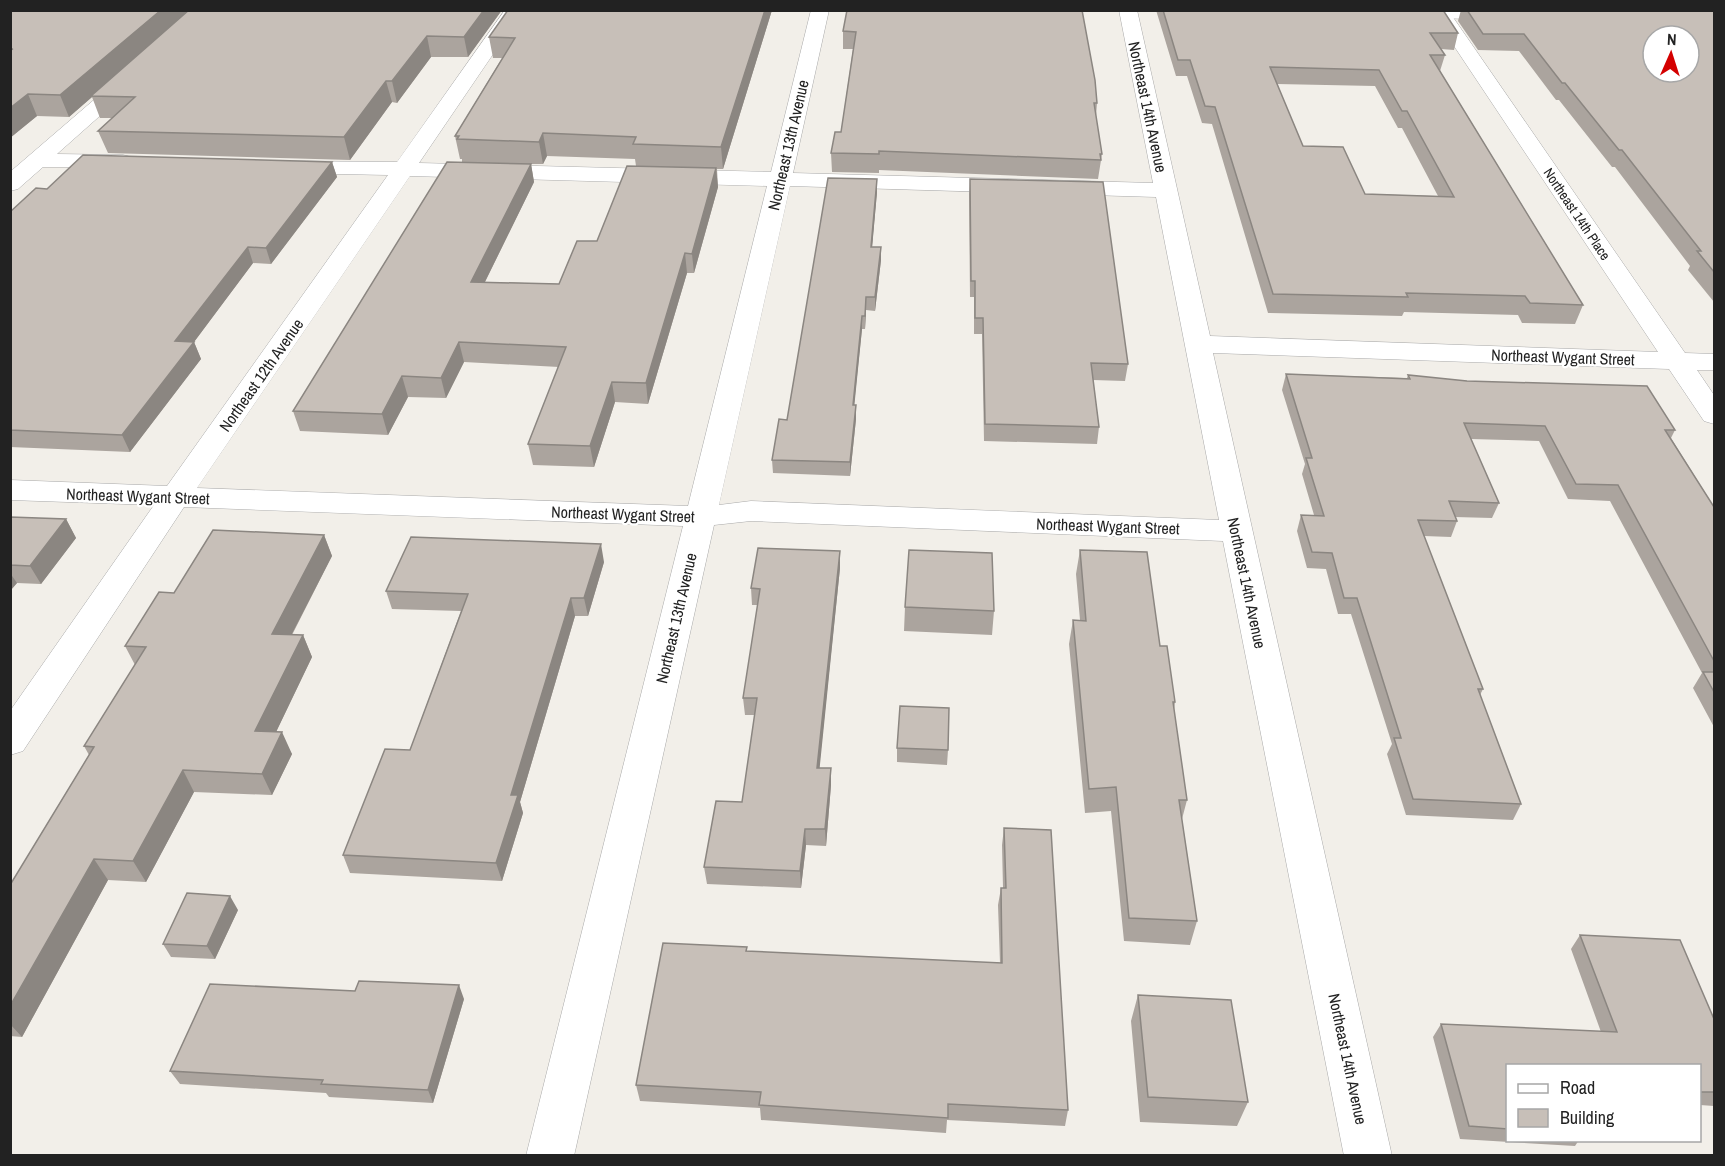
<svg xmlns="http://www.w3.org/2000/svg" width="1725" height="1166" viewBox="0 0 1725 1166" font-family="'Archivo Narrow',sans-serif">
	<rect width="100%" height="100%" fill="#f2efe9"/>
	<g fill="none" stroke-linecap="round" stroke-linejoin="round">
		<defs>
			<path id="minor" d="M505,10H523L419,163L771,172L811,10H829L793,173L1153,183L1119,10H1137L1210,336L1658,352L1432,13L1434,10H1448L1685,353L1714,354V370H1697L1714,395V424L1704,421L1669,369L1213,353L1392,1156H1344L1223,541L751,521L714,525L574,1156H526L683,526L184,507L23,751L10,755V711L154,505L10,500V480L167,486L388,175L288,173L280,171L277,166L280,161L397,162ZM410,176L767,186L688,506L197,488ZM790,186L1156,197L1219,520L751,501L719,505Z
				M131,72L138,74L141,78L138,82L57,154L123,155L131,157L134,162L131,167H43L18,189L10,191V172L124,74Z"/>
			<path id="tertiary" d="M1392,10H1509L1514,15L1505,20L1400,17L1394,16Z"/>
		</defs>
		<use href="#minor" stroke="#a9a9a9" stroke-width="1"/>
		<use href="#tertiary" stroke="#a9a9a9" stroke-width="1"/>
		<use href="#minor" fill="#fff" fill-rule="evenodd"/>
		<use href="#tertiary" fill="#fff" fill-rule="evenodd"/>
	</g>
	<path fill="#aba49e" fill-rule="evenodd" d="M10,10H502L468,57H431L397,103L392,102L350,160L108,153L98,131L112,118H100L92,97L69,117L37,116L10,138Z
		M508,10H772L723,169H717L718,187L694,273H687L648,404L615,402L594,467L533,465L528,444L559,367L464,362L446,398L408,397L388,435L300,431L293,411L462,162V159H460L455,136L502,58H493L489,37ZM547,156L635,159L636,166L597,241L559,284L485,282L534,182L531,164H543Z
		M847,10L1097,103L1096,116L1102,154L1098,179L879,170V173L832,172L831,153L841,132L853,49H843V31Z
		M1156,10H1443L1458,33L1454,50L1441,49L1445,55L1440,71L1583,305L1575,324L1522,323L1518,315L1404,312L1402,316L1268,313L1212,124L1202,123L1187,76H1176ZM1277,84L1375,86L1398,128H1402L1438,196L1365,194L1303,146Z
		M1461,10H1714V302L1688,270L1690,266L1615,167H1612L1559,100H1556L1519,51L1478,50L1458,21Z
		M332,162L337,177L271,264L253,263L194,342L201,359L130,452L10,447V212L47,189Z
		M877,179V192L872,247H881V260L875,311L866,310L865,329H862L854,405H856V419L850,476L773,473L772,460Z
		M970,179L1128,364L1125,381L1093,380L1099,427L1097,444L984,441L982,334H974V297H970L969,194Z
		M1286,374L1407,378L1408,375L1675,430L1671,438L1714,507V727L1693,688L1702,673L1610,501L1568,499L1539,441L1471,439L1499,503L1492,518L1455,517L1457,521L1451,537L1424,536L1483,689L1480,695L1521,804L1513,820L1406,815L1387,754L1392,744L1351,614H1338L1326,569L1307,568L1297,531L1301,515H1314L1302,474L1305,464L1282,390Z
		M10,517L66,519L76,538L41,584L17,583L10,591Z
		M324,535L332,556L292,635H303L312,657L276,732L292,754L272,795L194,792L146,882L108,880L22,1037L10,1036V885L89,755L84,746L135,665L125,646L174,593Z
		M1080,550L1160,646L1175,702L1174,710L1187,800L1182,819L1197,921L1190,945L1124,941L1111,811L1085,813L1069,644L1073,620H1080L1076,574Z
		M604,562L588,616H575L520,802L523,813L502,881L350,873L343,855L410,750L461,611L392,609L386,591Z
		M840,568L819,768L831,785L826,846L806,845L801,888L707,884L704,867L742,802L755,715H745L743,698L758,605H752L751,588Z
		M905,607L994,611L992,635L904,631Z
		M897,748L948,750L947,765L897,762Z
		M1004,828L1068,1110L1065,1126L947,1120L946,1133L761,1120L760,1108L640,1101L636,1085L747,951L1000,963L998,905L1001,888H1003L1002,845Z
		M238,910L215,959L171,957L163,944Z
		M1580,935L1714,1019V1106L1700,1105V1065H1508V1140H1579L1575,1146L1460,1139L1433,1037L1441,1024L1601,1032L1571,949Z
		M1138,995L1248,1102L1237,1126L1140,1122L1131,1021Z
		M464,999L433,1103L329,1097L326,1093L180,1084L170,1071Z"/>
	<path fill="#8b8681" d="M161,10H191L91,96L92,97L69,117L60,95Z
		M484,10H502L468,57L464,37Z
		M765,10H772L723,169L721,147Z
		M427,36L431,57L397,103L392,81Z
		M386,81L392,102L350,160L344,137Z
		M28,94L37,116L10,138V108Z
		M543,133L547,156L543,164L539,142Z
		M332,162L337,177L271,264L266,248Z
		M531,164L534,182L475,302L471,282Z
		M716,168L718,187L694,273L692,254Z
		M877,179V192L871,260V247Z
		M248,247L253,263L194,342L201,359L130,452L122,435L175,341Z
		M881,247V260L875,311V297Z
		M685,253L687,273L648,404L646,383Z
		M866,297V310L865,329V316Z
		M862,316V329L853,419V405Z
		M459,342L464,362L446,398L441,378Z
		M402,376L408,397L388,435L382,414Z
		M612,382L615,402L594,467L590,446Z
		M856,405V419L850,476V462Z
		M66,519L76,538L41,584L30,566Z
		M324,535L332,556L281,655L272,634Z
		M601,544L604,562L588,616L584,598Z
		M840,551V568L818,784L817,768Z
		M10,573L17,583L10,591Z
		M571,598L575,616L520,802L523,813L502,881L496,863L511,795Z
		M303,635L312,657L266,753L255,731Z
		M282,732L292,754L272,795L262,774Z
		M831,768V785L826,846L825,829Z
		M183,770L194,792L146,882L133,861Z
		M805,829L806,845L801,888L800,871Z
		M94,859L108,880L22,1037L10,1024V1006Z
		M230,896L238,910L215,959L207,946Z
		M459,985L464,999L433,1103L428,1090Z"/>
	<path fill="#c7bfb8" stroke="#8b8681" stroke-width="1.5" fill-rule="evenodd" d="M10,10H161L60,95L28,94L10,108V50L13,49H10Z
		M189,10H484L464,37L427,36L392,81H386L344,137L98,131L135,97L91,96Z
		M508,10H765L721,147L633,144L636,137L543,133L539,142L457,139L459,136H455L515,38L489,37Z
		M847,10H1082L1095,80L1097,103H1094L1102,154H1100L1101,160L879,151V154L831,153L835,132H841L856,32L843,31Z
		M1163,10H1443L1458,33H1430L1445,55H1430L1583,305L1530,303L1525,296L1406,293L1408,297L1273,294L1215,107L1205,106L1190,60H1178ZM1270,67L1379,70L1402,111H1407L1454,197L1365,194L1343,147L1303,146Z
		M1467,10H1714V272L1697,251H1701L1622,150H1619L1565,83H1562L1524,34H1483ZM1653,36H1689V72H1653Z
		M83,155L332,162L266,248L248,247L175,341L194,342L122,435L10,430V212L36,188L47,189Z
		M447,162L531,164L471,282L559,284L577,241H597L627,166L716,168L692,254L685,253L646,383L612,382L590,446L528,444L566,347L459,342L441,378L402,376L382,414L293,411Z
		M828,178L877,179L871,247H881L875,297H866L865,316H862L853,405H856L850,462L772,460L779,419L787,420Z
		M970,179L1103,182L1128,364L1091,363L1099,427L985,424L983,318H975V281H971Z
		M1286,374L1410,379L1408,375L1467,381L1647,386L1675,430H1665L1714,507V661L1618,485L1576,484L1545,426L1464,423L1499,503L1449,501L1457,521L1418,520L1483,689H1478L1521,804L1413,799L1394,738H1401L1357,598H1344L1332,553L1312,552L1301,515L1324,516L1306,458H1312Z
		M10,517L66,519L30,566L10,565Z
		M213,530L324,535L272,634L303,635L255,731L282,732L262,774L183,770L133,861L94,859L10,1006V885L94,747L84,746L146,647L125,646L159,592L174,593Z
		M411,537L601,544L584,598H571L511,795H518L496,863L343,855L385,749L410,750L468,594L386,591Z
		M758,548L840,551L817,768H831L825,829H805L800,871L704,867L716,801L742,802L757,698H743L760,589L751,588Z
		M909,550L992,553L994,611L905,607Z
		M1080,550L1147,552L1160,646H1167L1175,702H1173L1187,800H1179L1197,921L1129,918L1116,787L1089,789L1073,620L1086,621Z
		M1703,672H1714V692Z
		M900,706L949,708L948,750L897,748Z
		M1004,828L1051,830L1068,1110L948,1104V1118L759,1105L761,1092L636,1085L663,943L747,947L746,951L1002,963L1001,888H1006Z
		M187,893L230,896L207,946L163,944Z
		M1580,935L1680,940L1714,1019V1092H1700V1065H1508V1129L1469,1126L1441,1024L1617,1032Z
		M359,981L459,985L428,1090L321,1084L323,1080L170,1071L210,984L355,991Z
		M1138,995L1231,1000L1248,1102L1148,1097Z"/>
	<g text-anchor="middle" dominant-baseline="central" stroke-width="4.5" stroke-linejoin="round" paint-order="stroke">
		<g font-size="14" fill="#222" stroke="#fff">
			<text transform="translate(1577 214) rotate(56)">Northeast 14th Place</text>
		</g>
		<g font-size="16" fill="#222" stroke="#fff">
			<text transform="translate(1148 107) rotate(78)">Northeast 14th Avenue</text>
			<text transform="translate(788 145) rotate(-77)">Northeast 13th Avenue</text>
			<text transform="translate(1563 357) rotate(2)">Northeast Wygant Street</text>
			<text transform="translate(261 375) rotate(-55)">Northeast 12th Avenue</text>
			<text transform="translate(138 496) rotate(2)">Northeast Wygant Street</text>
			<text transform="translate(623 514) rotate(2)">Northeast Wygant Street</text>
			<text transform="translate(1108 526) rotate(2)">Northeast Wygant Street</text>
			<text transform="translate(1247 583) rotate(78)">Northeast 14th Avenue</text>
			<text transform="translate(676 618) rotate(-77)">Northeast 13th Avenue</text>
			<text transform="translate(1348 1059) rotate(78)">Northeast 14th Avenue</text>
		</g>
	</g>
	<rect width="1725" height="1166" fill="none" stroke="#222222" stroke-width="24"/>
	<rect x="1506" y="1064" width="195" height="78" fill="#ffffff" stroke="#a7a7a7" stroke-width="1.5"/>
	<rect x="1518" y="1084" width="30" height="9" fill="#ffffff" stroke="#a7a7a7" stroke-width="1.5"/>
	<text x="1560" y="1094" font-size="18" fill="#222222">Road</text>
	<rect x="1518" y="1109" width="30" height="18" fill="#c7bfb8" stroke="#a7a7a7" stroke-width="1.5"/>
	<text x="1560" y="1124" font-size="18" fill="#222222">Building</text>
	<g transform="translate(1671 54) rotate(3)"><circle r="28" fill="#ffffff" stroke="#a7a7a7" stroke-width="1.5"/>
	<path d="M0-4.5L10 22L0 15L-10 22Z" fill="#d40000"/>
	<text y="-9" font-size="16" font-weight="bold" text-anchor="middle" fill="#222222">N</text>
	</g>
</svg>
